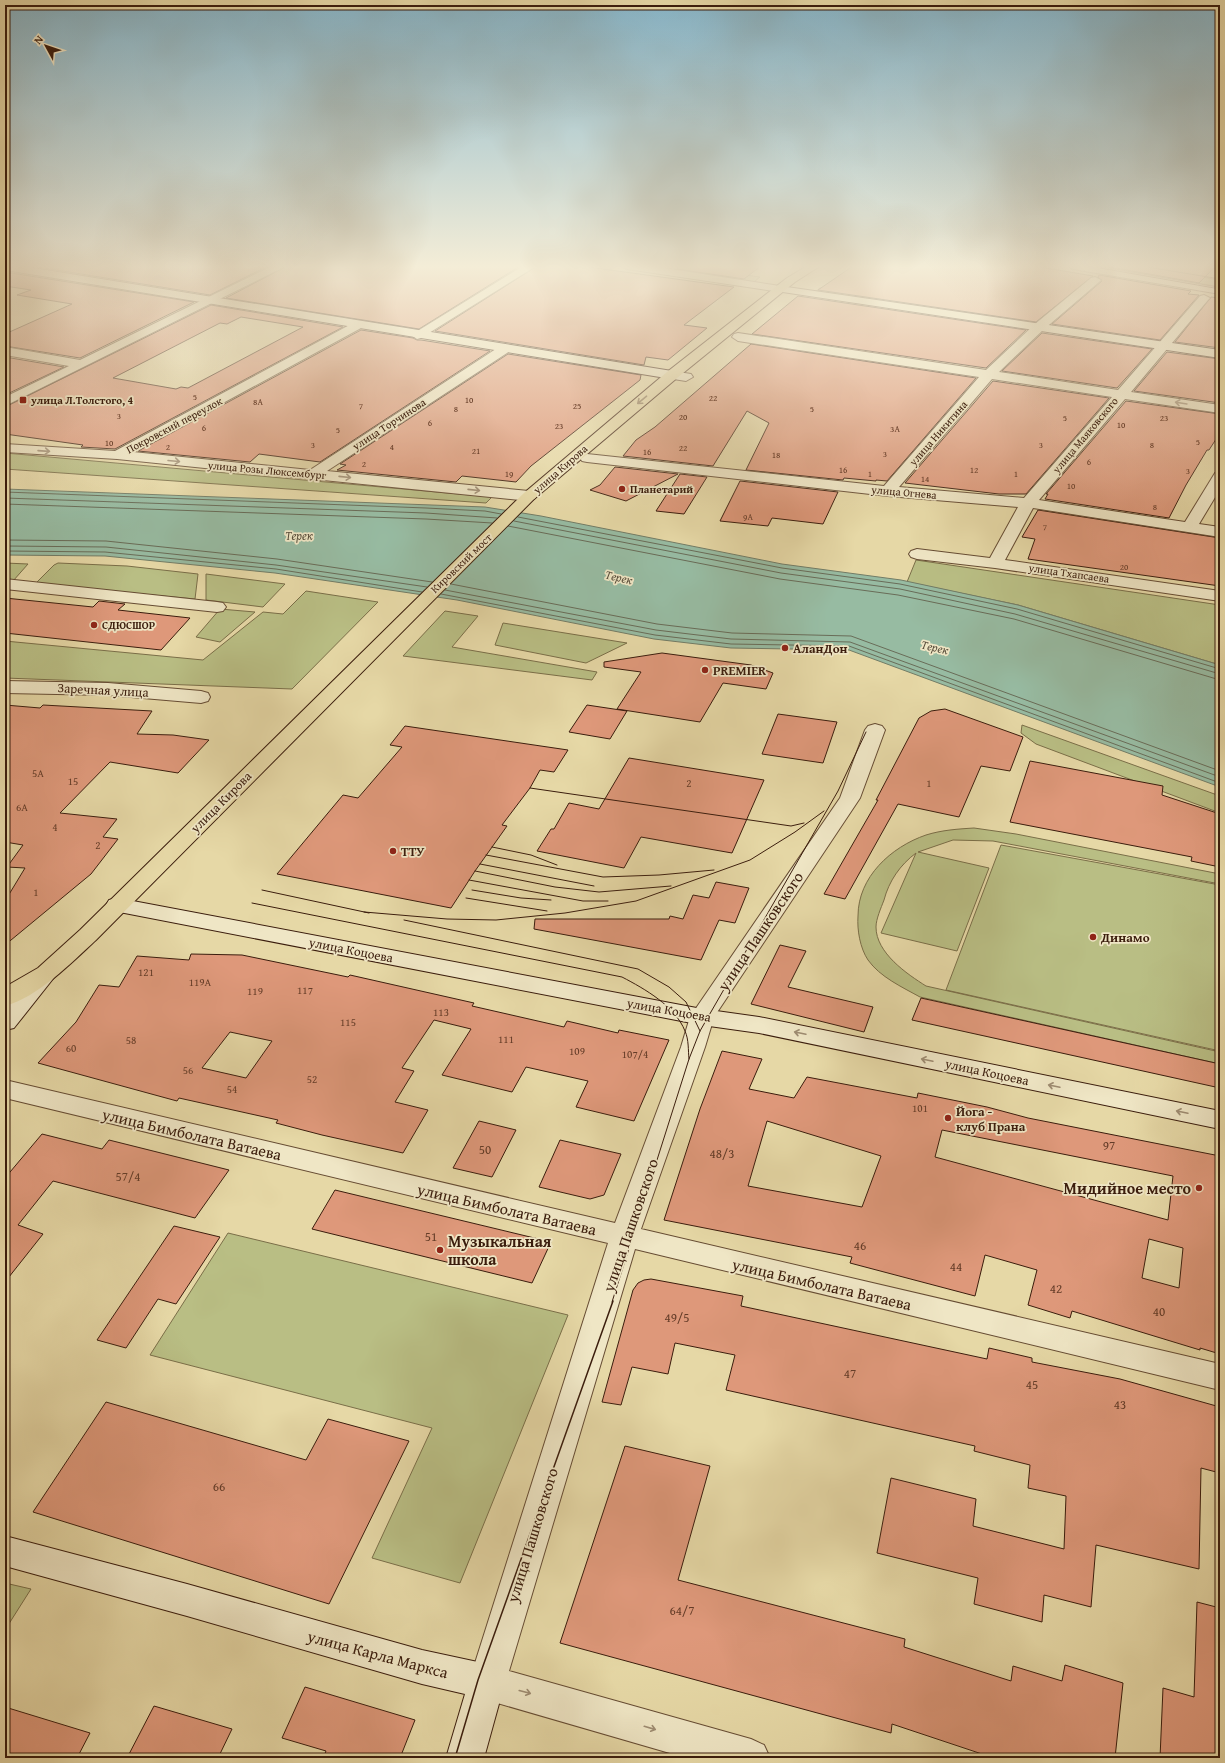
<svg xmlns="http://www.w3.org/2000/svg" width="1225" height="1763" viewBox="0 0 1225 1763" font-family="'Gentium Book Plus',serif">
	<rect width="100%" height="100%" fill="#e6d8a6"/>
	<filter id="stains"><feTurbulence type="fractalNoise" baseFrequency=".005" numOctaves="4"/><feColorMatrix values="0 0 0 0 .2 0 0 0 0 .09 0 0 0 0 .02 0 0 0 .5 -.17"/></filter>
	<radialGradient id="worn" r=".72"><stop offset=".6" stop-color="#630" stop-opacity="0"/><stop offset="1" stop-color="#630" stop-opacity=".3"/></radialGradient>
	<path fill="#b9be84" stroke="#7a6e48" d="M637,266H681L760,277L754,282Z
		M1096,266H1137L1220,280V287Z
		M820,288L1035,321L1033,324L814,293Z
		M5,453L492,497L486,503L5,469Z
		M916,560L1220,605V665L1018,605L907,582Z
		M5,563L28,564L13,581L5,580Z
		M58,563L127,566L198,574L195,599L35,584L54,565Z
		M206,574L285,584L263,607L206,600Z
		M306,591L378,602L292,689L5,678V641L203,660L263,612L283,614Z
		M220,609L255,612L220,642L196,637Z
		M445,611L478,616L452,647L597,672L592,680L403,656Z
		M503,623L627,643L586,663L495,645Z
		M1022,725L1220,796V813L1036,744L1021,733Z
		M974,828L1016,834L1220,874V884L993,841L953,840L918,852L989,868L957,951L881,933L916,853C900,865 889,881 884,900C881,908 876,919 876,927C876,953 907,974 926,986L1220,1052V1064L920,997C902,987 880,977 868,960C860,948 857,930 858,916C858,877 891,847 926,835C942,830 958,829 974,828Z
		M1001,845L1220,885V1051L946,990Z
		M228,1233L568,1315L460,1583L372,1558L432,1428L150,1355Z
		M5,1583L31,1589L5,1630Z"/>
	<path fill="#97bba2" stroke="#727c66" d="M5,489L485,507L541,516L782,564L901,580L1018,605L1220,665V787L849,650L731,648L654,639L457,600L275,573L105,556L5,555Z"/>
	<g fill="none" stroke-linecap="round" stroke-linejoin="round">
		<path stroke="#696c58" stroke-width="1" d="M5,492L426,508L485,511L501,514
			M5,498L426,513L497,518
			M5,504L426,519L492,523
			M518,517L782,568L900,584L1017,609L1220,669
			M514,521L781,573L900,589L1015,614L1220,674
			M508,526L780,579L898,595L1014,619L1220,680
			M5,540L106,541L277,559L432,582
			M5,546L106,547L276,565L427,587
			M5,551L105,552L276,569L422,592
			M451,584L657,624L732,633L851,636L1220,771
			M445,590L656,630L731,639L850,642L1220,777
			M441,594L655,635L731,644L849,646L1220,783"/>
	</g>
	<path fill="#de987a" stroke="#3b1d0d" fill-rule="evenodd" d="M32,266H268L210,295Z
		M287,266H520L419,329L226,298Z
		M537,266H581L734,287L684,325L707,328L668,360L646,357L644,365L435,331Z
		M677,266H761L744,279L677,269Z
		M853,266H1034L1093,276L1036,322L818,290Z
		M1104,266H1216L1199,283Z
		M5,272L194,302L80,358L5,346V334L72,304L17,295L31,290L5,286Z
		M1099,275L1191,291L1188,294L1199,295L1160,340L1052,324L1102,281L1098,277Z
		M798,296L1026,330L986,368L752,334Z
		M1211,297L1220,298V348L1175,342Z
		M211,305L343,327L115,449L81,447L83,445L5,434V407ZM241,317L303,327L188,388L181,387L176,389L113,378L220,323L227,324Z
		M361,330L413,338L417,340H421L490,351L320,462L259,454L250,462L138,451Z
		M1042,333L1152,349L1117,388L1002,371Z
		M751,344L976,378L887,481L876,480V481L844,478L843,480L746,470L769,423L747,411L713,466L623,456L636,440L655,427Z
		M1167,352L1220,359V403L1134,391Z
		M508,354L641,375L640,380L531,466L516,482L462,476L456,482L337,470L346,465L340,464Z
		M5,357L64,367L5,395Z
		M993,381L1109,398L1026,494H999L905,483Z
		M1126,401L1220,414V433L1209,450H1207L1186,485L1169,518L1045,499L1048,494H1046Z
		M615,467L678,474L626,501L590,490L600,485Z
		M680,474L707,477L684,514L656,511Z
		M740,481L838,492L823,524L772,518L768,526L720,521Z
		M1038,510L1220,538V586L1028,559L1035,539L1022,537Z
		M5,598L93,607L99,601L125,604L118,610L190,618L161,650L5,633Z
		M662,653L751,665L773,673L766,689L723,683L700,722L617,709L641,672L604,667V662Z
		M5,705L40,708L43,705L152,711L137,734L173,735L209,740L178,773L110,762L60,813L117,819L103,837L118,839L91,874L5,945V901L25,868L7,867L23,845L5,842Z
		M587,705L627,711L610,739L569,732Z
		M945,709L1023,737L1010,771L981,766L959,817L898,804L845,899L824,894L878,800H876L919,718L931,711Z
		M778,714L837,722L823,763L762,754Z
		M405,726L568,750L554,772L540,770L530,788L502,825L507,826L475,871L451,908L277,874L343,795L358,798L402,747L390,745Z
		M629,758L764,780L732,853L641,837L624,868L537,851L551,829H554L569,803L599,809Z
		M1030,761L1163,786L1162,795L1220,814V867L1191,861L1192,857L1010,822Z
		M716,882L749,888L735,923L719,920L701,960L534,929L535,919H669L670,916L683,919L693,895L709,898Z
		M780,945L806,951L788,987L873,1007L864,1032L751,1004Z
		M191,954L242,955L348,977L350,975L474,1003L472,1006L564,1027L567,1021L618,1033L619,1030L669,1040L634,1121L576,1107L588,1081L526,1067L512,1092L442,1075L471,1029L434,1020L402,1068L414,1071L395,1102L428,1110L403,1153L322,1135L276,1123L278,1120L179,1098L177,1101L155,1095L38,1063L76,1022L99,985L119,987L137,956L189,960ZM230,1032L272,1041L246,1078L202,1068Z
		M921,998L1220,1064V1088L912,1020Z
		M722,1051L762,1059L749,1089L794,1098L807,1077L917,1098L918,1093L987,1107L1028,1118L1220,1156V1354L1200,1348V1350L1072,1311L1070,1318L1028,1305L1037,1270L985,1255L975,1296L850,1263L852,1257L664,1220L700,1109ZM767,1121L881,1156L862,1207L748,1186ZM942,1130L1173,1176L1168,1220L935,1157ZM1149,1239L1183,1248L1179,1288L1142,1278Z
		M479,1121L516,1130L492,1177L453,1168Z
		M42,1134L102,1149L109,1140L229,1170L195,1218L53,1181L18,1225L43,1234L5,1282V1178Z
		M560,1140L621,1154L604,1195L590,1199L539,1187Z
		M335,1190L551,1242L532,1283L312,1229Z
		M174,1226L220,1237L176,1304L158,1299L126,1348L97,1340Z
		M651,1279L743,1296L741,1306L987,1359L989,1348L1032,1358V1362L1120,1379L1220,1407V1473L1201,1468L1199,1569L1096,1545L1091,1607L1044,1595L1042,1622L974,1604L978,1578L877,1553L891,1478L976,1499L973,1526L1064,1549L1066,1496L1028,1488L1030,1465L974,1451L975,1446L726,1390L735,1355L675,1343L668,1374L632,1367L621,1405L602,1402L633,1290L638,1283L644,1280Z
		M106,1402L306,1460L328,1419L409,1441L329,1604L33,1512Z
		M625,1446L710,1466L678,1580L905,1639L904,1647L1011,1681L1013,1666L1062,1681L1065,1665L1123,1683L1115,1758H994L892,1724L891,1733L560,1643Z
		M1197,1602L1220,1608V1758H1160L1163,1688L1194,1697Z
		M305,1687L415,1720L400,1758H323L326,1751L282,1738Z
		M154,1706L232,1729L218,1758H127Z
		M5,1707L90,1733L77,1758H5Z"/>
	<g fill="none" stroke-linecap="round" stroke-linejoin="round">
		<defs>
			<path id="street" d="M272,266H286L5,406V397L69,366L5,355V347L80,360Z
				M523,266H536L421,338L417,339L411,335Z
				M622,266H651L780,286L786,289L780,292L627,269Z
				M1068,266H1094L1220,288V294L1073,269Z
				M1095,277L1101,280L1099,282L1043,330L999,372L1118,390L1200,296L1204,295L1210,298L1208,300L1131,392L1220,405V413L1125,399L1039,500L1185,522L1215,473L1220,472V489L1199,524L1220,527V537L1033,508L1005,560L1220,591V601L995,568L917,559L911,557L909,554L911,551L917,549L990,558L1018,507L888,496L587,462L582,461L580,458L582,455L587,454L884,486L979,377L738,341L732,337L734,334L738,333L986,370L1035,324L1091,278ZM992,379L1112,397L1024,498L899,487Z
				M357,321L361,322L363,325L361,328L133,452L310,470L502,345H510L512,348L510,351L327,471L529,491L534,493L537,496L534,499L529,501L117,459L5,452V444L115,451Z
				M672,371L691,374L693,377L686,381L667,378L666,375L667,372Z
				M5,579L217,602L223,603L226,607L223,611L217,612L5,589Z
				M5,681L108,683L201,691L208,693L210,697L208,701L201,703L108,695L5,693Z
				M875,724L882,726L885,730L860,798L714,1017L705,1047L641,1229L1220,1364V1390L635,1249L509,1671L751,1739L764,1745L770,1758H687L487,1700L474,1694L469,1682L608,1243L5,1098V1080L615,1223L681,1047L690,1017L840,798L865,730L868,726Z"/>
			<path id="secondary" d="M5,266H21L672,371L678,375L672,379L5,270Z
				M780,286L1220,350V358L776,291L774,289Z
				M117,898L702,1009L759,1017L1220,1111V1129L759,1033L702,1025L109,910L106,905L109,900Z
				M44,968L52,970L56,975L14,1028L5,1030V1006L36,970Z
				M5,1536L187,1584L422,1650L487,1664L500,1670L505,1682L484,1758H446L465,1694L422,1684L187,1616L5,1566Z"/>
			<path id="primary" d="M807,266H820L795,282L677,378L534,499L96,940C71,963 38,997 5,1006V987L38,968L80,930L524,493L667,372L787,278Z"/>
		</defs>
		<use href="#street" stroke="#664c33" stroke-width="2"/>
		<use href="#secondary" stroke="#3b1d0d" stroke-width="2"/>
		<use href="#primary" stroke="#3b1d0d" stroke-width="2"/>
		<use href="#street" fill="#efe6c5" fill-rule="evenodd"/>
		<use href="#secondary" fill="#efe6c5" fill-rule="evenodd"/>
		<use href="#primary" fill="#e6d8a6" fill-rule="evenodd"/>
		<path stroke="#3b1d0d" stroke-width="1" d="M1089,266L1220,289
			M1142,266L1220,279
			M530,788L791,826L804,823
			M492,847L531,855L557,865
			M486,855L603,877L659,875L714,870
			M480,864L594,886
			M475,871L555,887L599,892L671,886
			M469,880L583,901H608
			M262,890L369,913
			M472,890L521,898L551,900
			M466,898L547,911
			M252,903L622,977C645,989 675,1006 685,1031C689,1040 688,1050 689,1059
			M364,912L447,919L496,920L565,913L636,901L750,860L795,832L824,811
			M404,920L638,969L669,987L686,1002L700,1031
			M612,1302L689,1059L700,1031L838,791L866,732"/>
		<path stroke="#3b1d0d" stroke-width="1.5" d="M455,1758L478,1680L613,1301"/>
	</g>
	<defs><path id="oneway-shaft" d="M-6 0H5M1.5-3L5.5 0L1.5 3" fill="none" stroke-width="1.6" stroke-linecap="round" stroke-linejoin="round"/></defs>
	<use stroke="#907a5a" href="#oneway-shaft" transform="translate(642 400) rotate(140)"/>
	<g stroke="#9e8c72">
		<use href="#oneway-shaft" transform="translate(1181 403) rotate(-171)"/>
		<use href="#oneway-shaft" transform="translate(44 451) rotate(4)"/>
		<use href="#oneway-shaft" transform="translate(174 461) rotate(5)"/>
		<use href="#oneway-shaft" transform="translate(345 477) rotate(6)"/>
		<use href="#oneway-shaft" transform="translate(474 490) rotate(6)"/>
		<use href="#oneway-shaft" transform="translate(800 1033) rotate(-168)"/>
		<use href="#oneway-shaft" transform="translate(927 1060) rotate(-168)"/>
		<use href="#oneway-shaft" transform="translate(1054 1086) rotate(-168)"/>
		<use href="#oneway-shaft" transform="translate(1182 1112) rotate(-168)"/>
		<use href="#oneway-shaft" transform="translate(525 1692) rotate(15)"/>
		<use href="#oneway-shaft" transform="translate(650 1728) rotate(16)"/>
	</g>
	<linearGradient id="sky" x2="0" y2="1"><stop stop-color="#87b7cc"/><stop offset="0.52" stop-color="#f4edd7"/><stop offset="1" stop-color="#f4edd7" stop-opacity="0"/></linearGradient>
	<rect width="1225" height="513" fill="url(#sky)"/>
	<g fill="#8f2418" stroke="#efe6c5" stroke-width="1.5">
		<rect x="19" y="396" width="8" height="8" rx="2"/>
		<circle cx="622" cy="489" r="4"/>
		<circle cx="94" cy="625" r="4"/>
		<circle cx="785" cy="648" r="4"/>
		<circle cx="705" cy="670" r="4"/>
		<circle cx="393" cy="851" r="4"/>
		<circle cx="1093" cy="937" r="4"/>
		<circle cx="948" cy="1118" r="4"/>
		<circle cx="1199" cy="1188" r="4"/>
		<circle cx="440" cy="1250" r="4"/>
	</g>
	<g text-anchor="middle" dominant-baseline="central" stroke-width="3.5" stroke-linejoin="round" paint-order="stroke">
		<g font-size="9" fill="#643c28">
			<text x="195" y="396">5</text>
			<text x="713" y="397">22</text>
			<text x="469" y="399">10</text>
			<text x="258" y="401">8А</text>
			<text x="361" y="405">7</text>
			<text x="577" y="405">25</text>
			<text x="456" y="408">8</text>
			<text x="812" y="408">5</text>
			<text x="119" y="415">3</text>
			<text x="683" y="416">20</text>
			<text x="1065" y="417">5</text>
			<text x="1164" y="417">23</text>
			<text x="430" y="422">6</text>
			<text x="1121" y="424">10</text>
			<text x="559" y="425">23</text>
			<text x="204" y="427">6</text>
			<text x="895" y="428">3А</text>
			<text x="338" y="429">5</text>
			<text x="1198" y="441">5</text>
			<text x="109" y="442">10</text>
			<text x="313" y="444">3</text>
			<text x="1041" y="444">3</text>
			<text x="1152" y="444">8</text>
			<text x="168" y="446">2</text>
			<text x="392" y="446">4</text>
			<text x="683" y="447">22</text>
			<text x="476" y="450">21</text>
			<text x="647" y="451">16</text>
			<text x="885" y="453">3</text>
			<text x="776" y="454">18</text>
			<text x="1089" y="461">6</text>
			<text x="364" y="463">2</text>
			<text x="843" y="469">16</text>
			<text x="974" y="469">12</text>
			<text x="1188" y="470">3</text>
			<text x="509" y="473">19</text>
			<text x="870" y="473">1</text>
			<text x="1016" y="473">1</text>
			<text x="925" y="478">14</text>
			<text x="1071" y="485">10</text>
			<text x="1155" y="506">8</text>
			<text x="748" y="516">9А</text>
			<text x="1045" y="526">7</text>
			<text x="1124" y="566">20</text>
		</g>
		<g font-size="11" font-weight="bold" fill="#3b1d0d" stroke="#efe6c5" text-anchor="start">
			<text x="31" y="400">улица Л.Толстого, 4</text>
			<text x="630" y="489">Планетарий</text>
			<text x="102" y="625">СДЮСШОР</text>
		</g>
		<g font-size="11" fill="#3b1d0d" stroke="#efe6c5">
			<text transform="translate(389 424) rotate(-33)">улица Торчинова</text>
			<text transform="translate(174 425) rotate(-28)">Покровский переулок</text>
			<text transform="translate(938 433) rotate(-49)">улица Никитина</text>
			<text transform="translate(1085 435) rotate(-50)">улица Маяковского</text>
			<text transform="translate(560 469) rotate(-41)">улица Кирова</text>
			<text transform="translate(267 470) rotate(5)">улица Розы Люксембург</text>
			<text transform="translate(904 492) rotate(5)">улица Огнева</text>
			<text transform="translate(461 563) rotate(-44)">Кировский мост</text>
			<text transform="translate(1069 573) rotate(8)">улица Тхапсаева</text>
		</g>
		<g font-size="11" fill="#643c28">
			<text x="38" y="773">5А</text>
			<text x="73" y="781">15</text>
			<text x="689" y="783">2</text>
			<text x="929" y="783">1</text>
			<text x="22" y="807">6А</text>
			<text x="55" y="827">4</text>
			<text x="98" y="845">2</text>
			<text x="36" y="892">1</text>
			<text x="146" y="972">121</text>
			<text x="200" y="982">119А</text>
			<text x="305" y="990">117</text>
			<text x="255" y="991">119</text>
			<text x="441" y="1012">113</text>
			<text x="348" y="1022">115</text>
			<text x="506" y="1039">111</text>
			<text x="131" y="1040">58</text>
			<text x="71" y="1048">60</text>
			<text x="577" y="1051">109</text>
			<text x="635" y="1054">107/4</text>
			<text x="188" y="1070">56</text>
			<text x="312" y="1079">52</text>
			<text x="232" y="1089">54</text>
			<text x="920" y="1108">101</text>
		</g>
		<g font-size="12" font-style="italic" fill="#574c3a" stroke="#efe6c5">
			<text x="299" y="535">Терек</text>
			<text transform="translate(619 577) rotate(13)">Терек</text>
			<text transform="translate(935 647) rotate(13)">Терек</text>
		</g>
		<g font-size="13" font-weight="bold" fill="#3b1d0d" stroke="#efe6c5" text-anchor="start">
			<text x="793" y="648">АланДон</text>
			<text x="713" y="670">PREMIER</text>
			<text x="401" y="851">ТТУ</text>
			<text x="1101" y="937">Динамо</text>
			<text x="956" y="1111">Йога -<tspan x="956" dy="15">клуб Прана</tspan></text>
		</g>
		<g font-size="13" fill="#3b1d0d" stroke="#efe6c5">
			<text transform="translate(103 690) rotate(3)">Заречная улица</text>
			<text transform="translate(221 802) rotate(-45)">улица Кирова</text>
			<text transform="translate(351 950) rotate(11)">улица Коцоева</text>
			<text transform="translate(669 1010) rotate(10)">улица Коцоева</text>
			<text transform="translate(987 1072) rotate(12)">улица Коцоева</text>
		</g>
		<g font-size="13" fill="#643c28">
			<text x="1109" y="1145">97</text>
			<text x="485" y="1149">50</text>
			<text x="722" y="1153">48/3</text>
			<text x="128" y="1176">57/4</text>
			<text x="431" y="1236">51</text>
			<text x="860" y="1245">46</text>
			<text x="956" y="1266">44</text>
			<text x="1056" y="1288">42</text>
			<text x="1159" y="1311">40</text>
			<text x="677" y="1317">49/5</text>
			<text x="850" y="1373">47</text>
			<text x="1032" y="1384">45</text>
			<text x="1120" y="1404">43</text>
			<text x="219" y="1486">66</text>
			<text x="682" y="1610">64/7</text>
		</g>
		<g font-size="16" fill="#3b1d0d" stroke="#efe6c5">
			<text transform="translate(760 931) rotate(-56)">улица Пашковского</text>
			<text transform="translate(192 1134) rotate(13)">улица Бимболата Ватаева</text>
			<text transform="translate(507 1209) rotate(13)">улица Бимболата Ватаева</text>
			<text transform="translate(630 1225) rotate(-71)">улица Пашковского</text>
			<text transform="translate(822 1284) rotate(13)">улица Бимболата Ватаева</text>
			<text transform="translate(532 1535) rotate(-73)">улица Пашковского</text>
			<text transform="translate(378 1654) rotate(15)">улица Карла Маркса</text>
		</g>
		<g font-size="16" font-weight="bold" fill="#3b1d0d" stroke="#efe6c5" text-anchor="end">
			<text x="1191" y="1188">Мидийное место</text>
			<text x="448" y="1241" text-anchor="start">Музыкальная<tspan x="448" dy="18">школа</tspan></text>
		</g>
	</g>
	<rect width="1225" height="1763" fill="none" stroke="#e6d8a6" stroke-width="20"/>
	<rect x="6" y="6" width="1213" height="1751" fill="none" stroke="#3b1d0d" stroke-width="2"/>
	<rect x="10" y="10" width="1205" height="1743" fill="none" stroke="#3b1d0d"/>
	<g transform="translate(46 46) rotate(310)" stroke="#efe6c5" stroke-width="3" paint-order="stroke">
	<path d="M0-3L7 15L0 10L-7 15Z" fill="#3b1d0d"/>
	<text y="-6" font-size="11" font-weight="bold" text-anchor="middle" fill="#3b1d0d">N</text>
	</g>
	<rect width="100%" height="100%" filter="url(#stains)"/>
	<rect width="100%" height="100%" fill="url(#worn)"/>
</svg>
